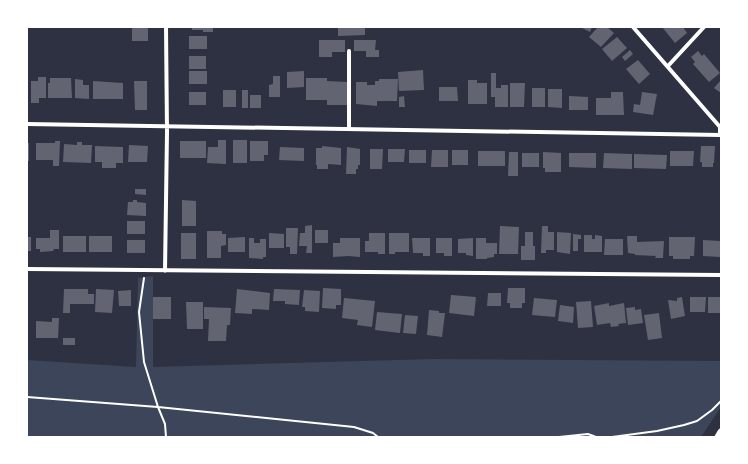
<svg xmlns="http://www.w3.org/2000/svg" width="748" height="464" viewBox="0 0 748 464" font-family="'DejaVu Sans',sans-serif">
	<rect width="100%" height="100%" fill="#2d3142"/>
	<path fill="#3c4559" d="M153,276V367L433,359L721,361V407L701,437H27V360L136,367L138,278Z"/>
	<path fill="#626471" d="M132,27H148V41H132Z
		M192,27H213V32H203V30H192Z
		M338,27H365V35L338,36Z
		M580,27H592L590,32Z
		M598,27H607L614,33L601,47L589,37Z
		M662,27H683L687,33L675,43Z
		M189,36H207V49H189Z
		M617,37L627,48L612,61L602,49Z
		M319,40H345V52H332V57H319Z
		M354,40H376L375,50H379V57H366V51H354Z
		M630,50L633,54L625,61L622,57Z
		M698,51L702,56L704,54L720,73L709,82L693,64L695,62L691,57Z
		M189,56H206V69H189Z
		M638,60L650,74L639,84L626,69Z
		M423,70L424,90L399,91L398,72Z
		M189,71H207V84H189Z
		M304,71V87L287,88V72Z
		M491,73H496V88H501V85H508V107H495V97H491Z
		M273,76H280V97H269V85L273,84Z
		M38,77H46V98H39V103H31V81H38Z
		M50,78H71L72,98H48V83H50Z
		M306,78H327V81L348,82V105H327V100H306Z
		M75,79L83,80V85H89V99L75,98Z
		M379,79H398L397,101H377V106L356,104V82H367V85H375V81H379Z
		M468,80H477V83H487V104H468Z
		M721,80V93L714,88Z
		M93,81L123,83V99H93Z
		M134,81H147V110H135Z
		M510,83H525L524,107H510Z
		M439,87H457L458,101H439Z
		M532,88H545V107H532Z
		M548,89H562V108L548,107Z
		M223,90H236V107H223Z
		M242,90H248V108H242Z
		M189,92H206V105H189Z
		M611,92H623L624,115H596V98H611Z
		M642,92L657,94L653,115L633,112L634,104L640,105Z
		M250,95H261V108H250Z
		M404,96L405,107H399V97Z
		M569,96L588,97V110H569Z
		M218,140H226V164L207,163L208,147H218Z
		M233,140H247V163H233Z
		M55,141H60L59,166H53V160H36V143H55Z
		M180,141H206V158H180Z
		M250,141H268V155H264V161H250Z
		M77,142H82V145H92L91,163L63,162L64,144L77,145Z
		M27,143H29V161H27Z
		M129,145L148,146L147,162H128Z
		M95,146L123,147V163H116V168H102V162H95Z
		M322,146L341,148V165L328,164V169H317V165H316V148H322Z
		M701,146H715L714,163H713V167H702V162H700Z
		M280,147L304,148V161L279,160Z
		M347,147L360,149V165H358V169H356V174H346Z
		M370,149H383L382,169H370Z
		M388,149H405L404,162H388Z
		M409,150H426V163H409Z
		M432,150H448V167H431Z
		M452,150H468V165H452Z
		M478,151H505V166H478Z
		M670,151H694L693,166H670Z
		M509,152H518V176H508Z
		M543,152L561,153V172H545V168H543Z
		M522,153H539V167H522Z
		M569,153H596V168L569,167Z
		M604,153L632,154V169L603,168Z
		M634,154L667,155L666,169L634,168Z
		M135,189H146V195L135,194Z
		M133,200H137V202L146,203V216L127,215L128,202H133Z
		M182,200L196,201V226H182Z
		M127,221H145V234H127Z
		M312,225V253H306L307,246H299L300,233H305V226Z
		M500,226L519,227L518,254H499Z
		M542,226H548V232H554V250H546V253H541Z
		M286,228H298L297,254H290V247H286Z
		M50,230H59V249H54L53,251L40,252V249H36V238H50Z
		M315,230H328V243H315Z
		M207,231H222V234H226V245L221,246V258H207Z
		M525,232H533V246H535V260H521V246H525Z
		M557,232L571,233L570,254L557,252Z
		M181,233H196V259H181Z
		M269,233L284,234V248H269Z
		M369,233H385V254H378V252H365V241H369Z
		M389,233H409V252H395V254H389Z
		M573,234L581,235V239H578V251H573Z
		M584,235H592V239H595V235L602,236V252H584Z
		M63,236H86V252H63Z
		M89,236H112V252H89Z
		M627,236H637V242L664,241L663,258H655L656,256L635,255V254L628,253Z
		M27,237H31V251H27Z
		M245,237V252H228V238Z
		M669,237H695L694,256H690V259H673V256H669Z
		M249,238H254V243H260V239H266V257H263V259L249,258Z
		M340,238H360V257L348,256L333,257V243H340Z
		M412,238H430V256H423V253H413Z
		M436,238H452V256H444V253H436Z
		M473,238V256L466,255V253H458V239Z
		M476,238H486V243H497V254H494V257L487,258V259H476Z
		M605,239H623V255H604Z
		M127,240H145V253H127Z
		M703,240L720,241V257L703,256Z
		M323,288L341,289V305H336V309L322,308Z
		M508,288H525V303H522V308H510V303H507Z
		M64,289H88V294H94V304H70V313H63Z
		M96,289L114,290L112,313L95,312Z
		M237,289L270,293L269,310L252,309V314L235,313Z
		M274,289L300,290L299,305L285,304V301H273Z
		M131,290V306H119L118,291Z
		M304,290L320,291L319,312L305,311V307H302Z
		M488,293H501V306H487Z
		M451,295L476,297L474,316L449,313Z
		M153,297H171V319H153Z
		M682,297L685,316L671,319L668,300L677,301V298Z
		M690,297H706L705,312H690Z
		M708,297H721V313H708Z
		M344,298L375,301L372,327L357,325L358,320L342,318Z
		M534,298L557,300L555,317L532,315Z
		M591,301L593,327L578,328L576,302Z
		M186,302H203V329H187Z
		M609,303V306L624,303L626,323L618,324L619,326L611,327L610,323L597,325L594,306Z
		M560,305L574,307L573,323L558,321Z
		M204,307L231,308L230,325H227L226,341H208L209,319H204Z
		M635,307V310L641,309L643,323L628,325L626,308Z
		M429,310L439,311V313H445L442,337L427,335Z
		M377,312L402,314L400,333L375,330Z
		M659,313L662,338L648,340L644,315Z
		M405,315L418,316L416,334L403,333Z
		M52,318H59L58,338H36V321L52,322Z
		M63,338H75V345H63Z"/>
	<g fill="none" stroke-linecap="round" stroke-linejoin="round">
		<path stroke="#fff" stroke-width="2" d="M144,278L139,312L144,362L158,407L165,424L166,437
			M27,397L158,407L354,427L373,433L378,437
			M559,437L588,434L596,437
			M612,437L657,431L684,425L697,421L712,410L721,401"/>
		<path stroke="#fff" stroke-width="4" d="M633,27L720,127V135
			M668,66L704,27
			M27,124L721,135
			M349,128V51
			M27,269L721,275
			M165,271L167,132L166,27"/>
		<path stroke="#fff" stroke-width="7" d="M718,437L721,432"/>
	</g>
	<rect width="748" height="464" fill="none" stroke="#ffffff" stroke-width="56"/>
</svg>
